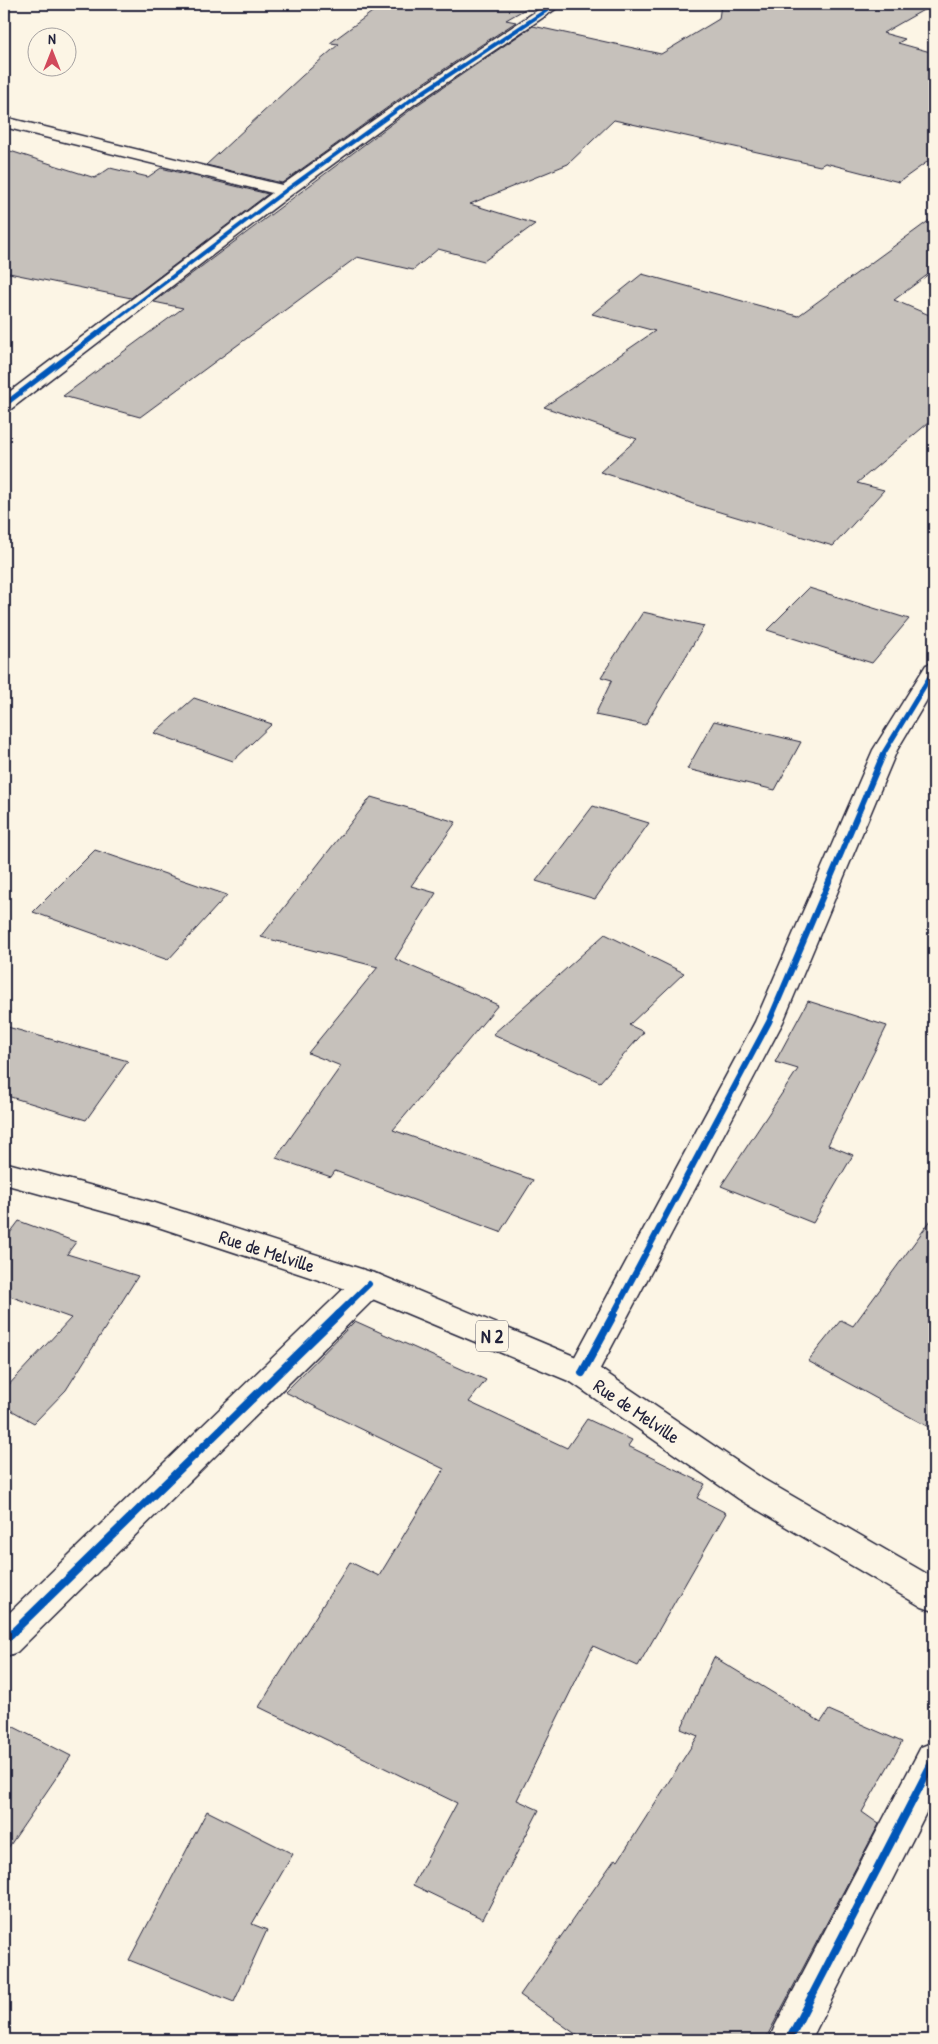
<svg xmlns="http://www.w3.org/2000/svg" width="938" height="2044" viewBox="0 0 938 2044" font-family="'Patrick Hand',sans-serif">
	<rect width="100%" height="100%" fill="#fcf5e5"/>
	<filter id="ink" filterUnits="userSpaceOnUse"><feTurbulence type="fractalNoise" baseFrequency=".02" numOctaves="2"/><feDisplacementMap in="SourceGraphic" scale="10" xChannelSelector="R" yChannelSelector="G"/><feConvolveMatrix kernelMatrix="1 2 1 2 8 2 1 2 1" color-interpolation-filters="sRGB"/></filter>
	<g filter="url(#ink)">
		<path fill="#c6c1bb" stroke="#22223b" d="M383,4H534L506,20L516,22L405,95L282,183L206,165L302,76L339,44L330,43Z
			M721,4H934L883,33L905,39L898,43L934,53V157L899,182L825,163L820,166L614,120L568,164L470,204L535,224L484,261L438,249L413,270L357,257L140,417L63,396L183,308L154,302L417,105L533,26L661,54L719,19Z
			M4,149L95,178L110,168L148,177L161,168L268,194L131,298L4,272Z
			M934,217V270L894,300L934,317V418L857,483L884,490L833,546L693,504L655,489L600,472L637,439L544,407L655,331L592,314L642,274L798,316Z
			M809,588L909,619L872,663L767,630Z
			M643,612L704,626L645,725L595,715L612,680L601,677Z
			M194,698L272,724L233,761L154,733Z
			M714,721L801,742L775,790L687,769Z
			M371,797L456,822L411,886L436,893L395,959L498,1005L393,1130L533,1180L500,1232L335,1171L331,1177L276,1158L341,1066L308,1053L378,967L261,937Z
			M593,806L649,823L595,899L536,881Z
			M95,850L110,855L227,895L168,960L33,912Z
			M605,934L684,973L629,1025L644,1032L600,1082L493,1034Z
			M808,1001L887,1026L828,1145L853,1155L813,1223L721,1186L798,1069L775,1062Z
			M4,1026L128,1061L86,1120L4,1095Z
			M934,1216V1430L808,1361L841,1320L853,1326Z
			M19,1221L76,1242L67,1254L138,1276L66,1390L34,1423L4,1406V1390L71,1318L4,1294V1241Z
			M355,1321L486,1380L469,1402L567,1448L587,1419L632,1440L628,1446L705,1484L697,1498L726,1513L638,1666L593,1646L517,1800L539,1810L483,1919L413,1885L457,1803L259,1707L350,1562L379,1576L444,1469L285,1392Z
			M714,1657L821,1722L829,1710L902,1742L862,1812L879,1824L765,2040H584L520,1995L615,1859L618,1861L698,1736L681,1729Z
			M4,1722L71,1756L4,1854Z
			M207,1811L293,1854L252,1924L267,1930L234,2002L129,1960Z"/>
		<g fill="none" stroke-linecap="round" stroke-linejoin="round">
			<defs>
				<path id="street" d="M547,4H563L416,103L291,195L11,409L4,411V396L272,193L4,127V117L282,185L406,97Z
					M934,663V688L897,750L783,1022L593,1382L582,1386L571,1382L566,1373L571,1364L755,1022L873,750L926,665Z
					M369,1272L380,1275L384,1284L380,1293L17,1652L4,1657V1618L358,1275Z
					M934,1742V1797L811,2040H769L775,2026L921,1747Z"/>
				<path id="primary" d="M4,1162L152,1202L380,1275L593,1364L763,1479L934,1578V1611L922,1607L739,1499L571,1382L358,1293L149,1224L4,1184Z"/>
			</defs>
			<use href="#street" stroke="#22223b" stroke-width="3"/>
			<use href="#primary" stroke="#22223b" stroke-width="3"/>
			<use href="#street" fill="#fcf5e5" fill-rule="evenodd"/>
			<use href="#primary" fill="#fcf5e5" fill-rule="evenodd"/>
			<defs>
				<path id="cycleway-far3" d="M105,328L285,191L411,100L556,4"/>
				<path id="cycleway-far2" d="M4,405L106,327
					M882,756L934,670"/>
				<path id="cycleway-far1" d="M337,1315L369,1284
					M613,1315L769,1022L883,755"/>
				<path id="cycleway" d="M582,1373L614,1314
					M4,1641L339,1314
					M789,2040L934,1759"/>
			</defs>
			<use href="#cycleway-far3" stroke="#fcf5e5" stroke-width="5.5"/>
			<use href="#cycleway-far2" stroke="#fcf5e5" stroke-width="8"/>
			<use href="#cycleway-far1" stroke="#fcf5e5" stroke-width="9"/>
			<use href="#cycleway" stroke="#fcf5e5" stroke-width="11"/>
			<use href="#cycleway-far3" stroke="#0057b8" stroke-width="4"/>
			<use href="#cycleway-far2" stroke="#0057b8" stroke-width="5"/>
			<use href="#cycleway-far1" stroke="#0057b8" stroke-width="6"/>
			<use href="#cycleway" stroke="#0057b8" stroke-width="8"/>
		</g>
	</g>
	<g text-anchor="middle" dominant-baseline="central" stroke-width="4" stroke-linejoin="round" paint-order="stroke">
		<rect fill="#fcf5e5" stroke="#63616e" stroke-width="1" x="476" y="1320.5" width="32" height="31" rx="4"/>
		<g font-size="18" font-weight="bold" fill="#22223b">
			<text x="492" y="1336">N 2</text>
		</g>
		<g font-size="19" fill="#22223b" stroke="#fcf5e5">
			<text transform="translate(267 1251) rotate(18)">Rue de Melville</text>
			<text transform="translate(637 1411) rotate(34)">Rue de Melville</text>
		</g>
	</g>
	<rect width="938" height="2044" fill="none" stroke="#fcf5e5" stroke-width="20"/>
	<rect x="10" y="10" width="918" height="2024" fill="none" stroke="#22223b" stroke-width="2" filter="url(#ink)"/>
	<g transform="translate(52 52)"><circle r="24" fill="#fcf5e5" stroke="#a5a1a1"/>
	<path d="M0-4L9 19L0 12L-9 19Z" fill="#d1495b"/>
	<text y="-8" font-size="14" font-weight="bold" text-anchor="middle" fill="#22223b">N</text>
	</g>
</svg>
